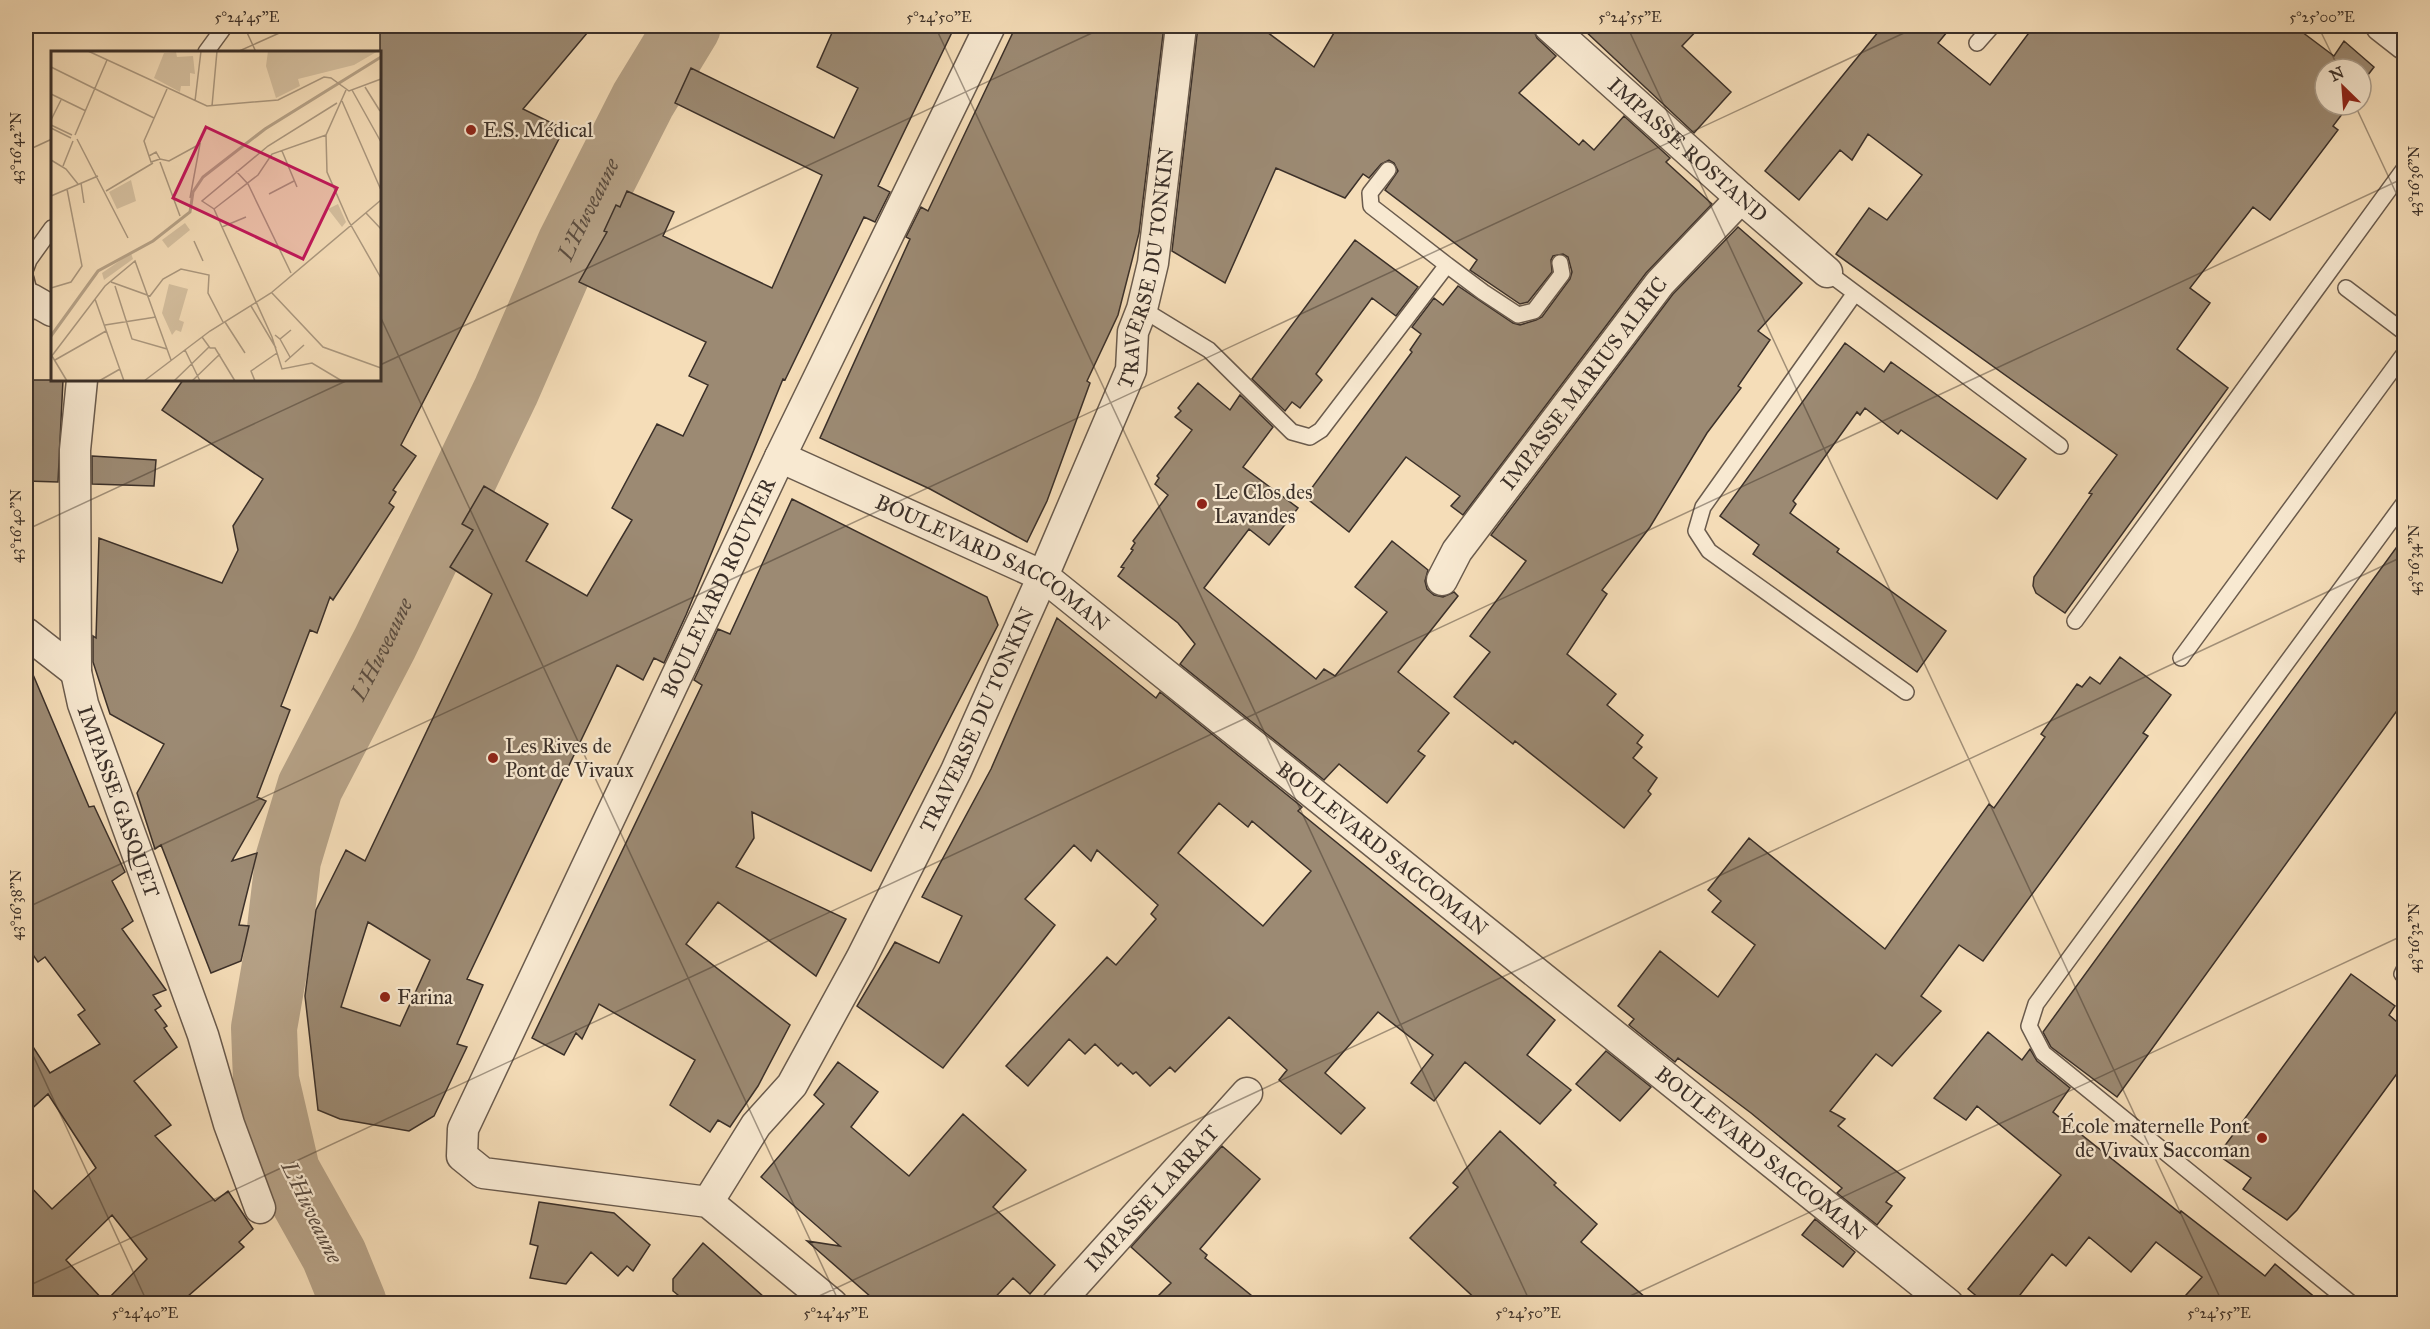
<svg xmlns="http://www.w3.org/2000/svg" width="2430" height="1329" viewBox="0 0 2430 1329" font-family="'IM FELL Great Primer',serif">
	<rect width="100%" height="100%" fill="#f5ddb8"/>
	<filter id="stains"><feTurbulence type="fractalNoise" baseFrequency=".00333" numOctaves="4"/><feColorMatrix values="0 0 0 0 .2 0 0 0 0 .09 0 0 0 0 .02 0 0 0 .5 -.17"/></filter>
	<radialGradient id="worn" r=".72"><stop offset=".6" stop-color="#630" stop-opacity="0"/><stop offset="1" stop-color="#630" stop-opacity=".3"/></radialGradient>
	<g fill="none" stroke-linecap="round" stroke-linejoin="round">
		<path stroke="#b6a287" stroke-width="66" id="s1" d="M354,1304L334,1255L287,1171L266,1080L264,1028L277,954L288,860L310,787L385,643L506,391L570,244L643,100L688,26"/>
	</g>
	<path fill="#9c8a73" stroke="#3b3029" stroke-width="1.5" fill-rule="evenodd" d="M380,26H593L523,109L564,129L401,445L416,456L393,490L396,492L389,503L394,507L333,600L330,597L317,633L310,630L281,706L290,710L257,797L266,801L232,861L257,853L239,925L249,926L241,961L211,973L161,845L155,849L137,793L164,744L110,714L93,662V636L96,638L99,538L222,583L238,550L233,526L263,479L162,410L183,380H380Z
		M835,26H955L878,186L890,192L875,222L864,217L785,380L783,379L686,615L664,663L654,658L643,680L617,665L467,979L483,985L457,1044L467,1047L434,1116L409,1131L340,1119L318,1110L305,996L316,910L346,850L365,861L492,594L450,567L473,530L462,524L484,486L548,524L526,561L587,596L632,520L612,508L657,424L683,436L708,385L689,376L706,342L579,282L607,232L604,231L616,205L620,207L627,191L674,212L663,236L772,288L822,175L675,103L691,68L834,138L858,88L817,67ZM368,922L430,960L400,1026L341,1007Z
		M1016,26H1164L1139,233L1118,315L1087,381L1090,383L1047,501L1027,542L930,489L820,438L910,239L906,237L921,207L928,211Z
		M1198,26H1259L1314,67L1338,26H1532L1537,38L1556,56L1519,93L1579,145L1583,140L1594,150L1624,116L1670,158L1666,162L1712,204L1646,273L1463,515L1451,506L1460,496L1406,457L1349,532L1305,497L1412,352L1410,350L1421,334L1412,327L1434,298L1443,305L1458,286L1513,323L1520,325L1536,320L1542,317L1570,279L1572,272L1568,257L1563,254L1553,256L1551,260L1552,272L1528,302L1520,304L1470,270L1477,260L1385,190L1398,171L1394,163L1389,160L1381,164L1369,178L1363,174L1345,198L1276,168L1225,283L1172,251Z
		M1574,26H1701L1682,46L1731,92L1694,133L1583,29L1581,31Z
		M1883,26H1952L1938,43L1990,85L2034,26H2294L2334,56L2344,41L2374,67L2361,84V69H2325V105H2349L2333,126L2338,130L2270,220L2253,207L2190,288L2210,303L2177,349L2228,388L2065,613L2036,593L2033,586L2034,577L2092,494L2089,493L2117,455L1836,254L1869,208L1887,220L1922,175L1868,134L1852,160L1840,150L1799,200L1765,171Z
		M1738,227L1802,283L1758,331L1770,340L1738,386L1741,388L1707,433L1650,527L1602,590L1607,594L1567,654L1616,694L1607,705L1643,735L1637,743L1642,747L1633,758L1657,778L1648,791L1651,794L1624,828L1515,741L1513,744L1454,697L1490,652L1470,636L1526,561L1491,535L1673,294Z
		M1355,240L1418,287L1396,316L1372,298L1316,374L1322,380L1300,408L1292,402L1285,411L1252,379Z
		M1845,343L1884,372L1891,362L2026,459L1997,499L1901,430L1898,434L1865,408L1860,415L1857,412L1793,501L1796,504L1790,513L1839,549L1837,552L1946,631L1917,672L1753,554L1759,545L1720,516Z
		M26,380H63L58,482L26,481Z
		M1198,383L1230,410L1240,395L1273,427L1243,467L1298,508L1269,545L1249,529L1204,588L1263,636L1316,679L1324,669L1335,676L1387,612L1355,587L1392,541L1428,570L1425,581L1427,589L1434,595L1443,597L1454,592L1458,596L1398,672L1449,713L1418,751L1425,756L1387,803L1339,764L1324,780L1180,664L1195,644L1178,623L1118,576L1124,568L1121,567L1133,550L1131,549L1135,543L1133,541L1168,495L1155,484L1159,478L1157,476L1192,430L1175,417L1181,411L1178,408Z
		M92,456L156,460L154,486L92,484Z
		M792,499L987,597L998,625L871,871L752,812L754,838L736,867L846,919L816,976L718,902L686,944L790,1025L758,1086L730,1127L718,1120L710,1132L670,1105L695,1060L599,1004L582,1039L576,1033L564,1055L532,1038L702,685L694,680L718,629L730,634Z
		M2404,537V701L2117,1097L2051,1047L2043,1032Z
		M1057,618L1156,698L1160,692L1302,807L1298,811L1555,1020L1527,1055L1571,1090L1540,1124L1465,1062L1434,1101L1411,1083L1433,1055L1378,1012L1325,1073L1365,1108L1341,1134L1279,1080L1287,1070L1229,1017L1175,1072L1170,1067L1150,1086L1136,1072L1133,1074L1121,1063L1118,1066L1095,1044L1085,1054L1069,1039L1028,1086L1006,1066L1107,957L1116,965L1156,919L1151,914L1158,905L1097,850L1091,861L1074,845L1025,899L1055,925L943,1068L857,1006L895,942L939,963L962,916L922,897L991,769ZM1219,803L1248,827L1252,821L1311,871L1263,926L1178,853Z
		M2120,657L2171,695L2143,733L2148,736L1983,961L1959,945L1921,996L1941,1011L1892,1066L1876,1054L1830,1111L1845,1119L1838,1126L1905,1178L1886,1202L1892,1206L1877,1225L1837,1193L1842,1188L1751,1113L1678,1058L1675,1062L1629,1025L1634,1019L1618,1006L1660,951L1718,997L1755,945L1712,912L1721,901L1708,890L1749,838L1885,949L1989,804L1994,808L2045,737L2041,734L2077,684L2082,687L2090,677L2100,684Z
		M26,658L89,807L94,806L125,872L112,881L133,921L122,929L166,990L153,995L161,1006L155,1010L167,1026L164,1028L177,1047L134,1081L171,1125L155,1136L215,1201L228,1191L253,1229L239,1242L244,1247L179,1304H26V1182L52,1209L96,1168L48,1094L26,1114V1036L50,1073L100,1044L78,1015L85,1010L45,957L38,962L26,945ZM112,1215L147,1259L105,1302L66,1260Z
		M2351,974L2395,1006L2389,1015L2404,1028V1064L2297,1210L2287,1220L2243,1189L2251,1178L2218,1155Z
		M1988,1032L2022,1060L2030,1049L2037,1061L2070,1088L2053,1112L2180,1213L2181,1211L2265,1276L2275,1264L2323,1304H2178L2202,1277L2156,1242L2131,1272L2089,1237L2066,1266L2052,1254L2013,1304H1986L1968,1289L2061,1175L1977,1106L1966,1120L1934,1098Z
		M1606,1051L1651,1087L1620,1121L1576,1084Z
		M838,1062L878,1092L851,1127L909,1176L963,1114L1026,1170L993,1207L1055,1265L1030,1294L1013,1278L989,1304H879L807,1241L840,1246L761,1177L824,1104L814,1095Z
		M1500,1131L1556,1183L1554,1185L1597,1224L1581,1242L1653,1304H1481L1410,1238L1458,1187L1453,1183Z
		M1222,1146L1260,1179L1200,1249L1207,1255L1205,1258L1262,1304H1150L1171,1283L1131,1247Z
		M539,1202L614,1213L650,1245L633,1271L627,1266L618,1276L591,1252L566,1284L530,1278L538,1246L530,1244Z
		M1815,1219L1855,1252L1843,1267L1802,1235Z
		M703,1243L772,1304H689L673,1291V1279Z"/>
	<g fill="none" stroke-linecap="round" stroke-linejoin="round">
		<defs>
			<path id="service" d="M1977,43L1992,26
				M206,52L225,26
				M1447,265L1483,292L1518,315L1534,311L1562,274L1560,263
				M26,268L29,260L52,228
				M1827,272L2060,446
				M26,279L31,299
				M2346,288L2404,332
				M1855,293L1703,507L1696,531L1709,551L1906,692
				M1142,309L1209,350L1292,432L1310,437L1321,430L1447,265L1371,206L1370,193L1388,170
				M2075,621L2404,169
				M2181,658L2404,354
				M2402,974L2404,970
				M2352,1304L2043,1053L2029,1026L2036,1004L2404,503"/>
			<g id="minor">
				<path id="s2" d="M1549,26L1741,198L1827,272"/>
				<path d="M2381,26L2404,44"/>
				<path d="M26,306L31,299L52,311"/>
				<path id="s3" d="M82,380L75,450L76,672L83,704L203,1035L229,1124L260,1208"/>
				<path id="s4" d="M780,457L1043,576L1948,1304"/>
				<path id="s5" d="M1442,580L1457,551L1660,283L1741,198"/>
				<path d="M26,633L76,672"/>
				<path id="s6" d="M708,1202L756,1125L792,1085L861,959L956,771L1043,576L1131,370L1133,332L1142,309L1153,263L1181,26"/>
				<path id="s7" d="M832,1304L708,1202L483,1173L462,1156L463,1129L780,457L990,26"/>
				<path id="s8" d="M1057,1304L1247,1093"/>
			</g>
		</defs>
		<use href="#service" stroke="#6a5b4d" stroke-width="18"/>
		<use href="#minor" stroke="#6a5b4d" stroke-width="33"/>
		<use href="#service" stroke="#f8e9d1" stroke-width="15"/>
		<use href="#minor" stroke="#f8e9d1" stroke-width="30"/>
	</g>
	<path fill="none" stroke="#3b3029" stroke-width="1.5" stroke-opacity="0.45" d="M244,26L256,52M935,26L1531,1304M1627,26L2223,1304M2318,26L2339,69M237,52L295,26M2355,105L2404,210M26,151L52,139M380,316L840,1304M380,365L1107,26M26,530L348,380M26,908L1919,26M26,1040L148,1304M26,1287L2404,178M802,1304L2404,556M1613,1304L2404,935"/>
	<g fill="#8f2418" stroke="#f8e9d1" stroke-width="2">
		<circle cx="471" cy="130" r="6"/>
		<circle cx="1202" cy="504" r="6"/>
		<circle cx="493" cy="758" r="6"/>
		<circle cx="385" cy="997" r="6"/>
		<circle cx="2262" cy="1138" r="6"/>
	</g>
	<g text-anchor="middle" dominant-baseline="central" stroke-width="4.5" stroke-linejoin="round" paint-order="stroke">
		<g font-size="21" fill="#3b3029" stroke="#f8e9d1" text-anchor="start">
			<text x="483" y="130">E.S. Médical</text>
			<text x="1214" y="492">Le Clos des<tspan x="1214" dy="24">Lavandes</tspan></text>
			<text x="505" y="746">Les Rives de<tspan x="505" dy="24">Pont de Vivaux</tspan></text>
			<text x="397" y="997">Farina</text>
			<text x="2250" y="1126" text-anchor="end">École maternelle Pont<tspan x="2250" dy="24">de Vivaux Saccoman</tspan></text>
		</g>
		<g font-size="21" fill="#3b3029" stroke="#f8e9d1">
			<text stroke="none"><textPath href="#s2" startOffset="186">IMPASSE ROSTAND</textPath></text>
			<text stroke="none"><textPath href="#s6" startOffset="1040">TRAVERSE DU TONKIN</textPath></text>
			<text stroke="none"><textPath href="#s5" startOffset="243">IMPASSE MARIUS ALRIC</textPath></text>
			<text stroke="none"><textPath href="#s4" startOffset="238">BOULEVARD SACCOMAN</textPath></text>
			<text stroke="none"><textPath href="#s7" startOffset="1040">BOULEVARD ROUVIER</textPath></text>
			<text stroke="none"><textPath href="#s6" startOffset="554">TRAVERSE DU TONKIN</textPath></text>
			<text stroke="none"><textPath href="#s3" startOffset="429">IMPASSE GASQUET</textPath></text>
			<text stroke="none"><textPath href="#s4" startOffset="724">BOULEVARD SACCOMAN</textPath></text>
			<text stroke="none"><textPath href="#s4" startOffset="1210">BOULEVARD SACCOMAN</textPath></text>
			<text stroke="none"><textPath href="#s8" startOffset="142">IMPASSE LARRAT</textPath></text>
		</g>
		<g font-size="22" font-style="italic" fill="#5a4c40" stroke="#f8e9d1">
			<text stroke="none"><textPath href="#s1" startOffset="1182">L'Huveaune</textPath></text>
			<text stroke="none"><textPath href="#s1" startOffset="696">L'Huveaune</textPath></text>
			<text transform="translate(312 1212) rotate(64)">L'Huveaune</text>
		</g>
	</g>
	<g transform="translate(51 51)">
		<rect width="330" height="330" fill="#f5ddb8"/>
		<path d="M217,0H327L303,14L247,28L249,35L225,47L215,15ZM125,1L126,6L142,5L144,23L139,22V35H130L129,41L103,27L113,2ZM80,129L85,150L66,158L58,141ZM287,153L295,171L291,176L277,158ZM134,172L139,179L117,197L111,189ZM80,202L82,208L53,229L51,222ZM118,233L137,238L128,269L133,271L130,281L125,279L121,284L111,262Z" fill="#d5c0a0"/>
		<path fill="none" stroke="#b6a287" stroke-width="3" d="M0,285L47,220L102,190L139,161L142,141L152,126L214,78L330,6"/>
		<path fill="none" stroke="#ab987f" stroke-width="1.5" d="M37,0L156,55L227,49L273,26L280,27L298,40L330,28M0,16L103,67M314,36L329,60M295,39L275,84L276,121L297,169L330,227M301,39L330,91M0,43L35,60M144,50L150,0M291,50L330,139M286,52L217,95L151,150L163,158L171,176L221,286L231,318L261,312L291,330M161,55L166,0M0,69L10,49M0,74L21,84M0,77L20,87M24,84L56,9M26,88L77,187M231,100L246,136M98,105L105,101L109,108L100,111L93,90L116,38M109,108L118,110L149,93L139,147M0,109L15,118L27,133M109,111L129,165M12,115L22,90M185,120L197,133L240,222M30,132L33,152M55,140L102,112M218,143L243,130M0,145L47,125M163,158L207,124L221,103L275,84M315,162L330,178M171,176L195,166M143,190L152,210M60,231L99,245L112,228L130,218L158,224L157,242L172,271M64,235L81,288L116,298M0,237L20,231L31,215L16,138M221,242L272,296L330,317M44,248L73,330M200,255L225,297M174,271L194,302M54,274L105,266M224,284L229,288L240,279M151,286L159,297H164L184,330M229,288L239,306M134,299L149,330M1,305L16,330M0,306L54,235L84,210L120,309M4,309L55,280M234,311L253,294M48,330L69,318M93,330L159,280L220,242L330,149M123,330L158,296M141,330L169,303M204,330L200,320L226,302"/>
		<path fill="#c2185b" fill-opacity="0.15" stroke="#c2185b" stroke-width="3" d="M155,76L286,137L252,208L122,147Z"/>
		<rect width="330" height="330" fill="none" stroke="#3b3029" stroke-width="3"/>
	</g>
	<rect width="2430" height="1329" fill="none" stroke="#f5ddb8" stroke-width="66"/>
	<g transform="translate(2343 87) rotate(335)"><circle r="28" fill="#f8e9d1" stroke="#ac9f8e" stroke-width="1.5"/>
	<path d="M0-4.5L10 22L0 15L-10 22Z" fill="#8f2418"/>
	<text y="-9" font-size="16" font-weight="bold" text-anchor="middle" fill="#3b3029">N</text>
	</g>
	<rect x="33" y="33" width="2364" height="1263" fill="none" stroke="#3b3029" stroke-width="2"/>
	<g font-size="15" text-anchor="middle" fill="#3b3029">
		<text x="247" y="22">5°24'45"E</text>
		<text x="939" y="22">5°24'50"E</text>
		<text x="1630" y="22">5°24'55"E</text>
		<text x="2322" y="22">5°25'00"E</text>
		<text transform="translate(16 148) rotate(-90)" y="5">43°16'42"N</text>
		<text transform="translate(2414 181) rotate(-90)" y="5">43°16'36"N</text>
		<text transform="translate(16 526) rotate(-90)" y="5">43°16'40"N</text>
		<text transform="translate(2414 560) rotate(-90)" y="5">43°16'34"N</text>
		<text transform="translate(16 905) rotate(-90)" y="5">43°16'38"N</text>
		<text transform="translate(2414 938) rotate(-90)" y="5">43°16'32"N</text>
		<text x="145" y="1318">5°24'40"E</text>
		<text x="836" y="1318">5°24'45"E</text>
		<text x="1528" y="1318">5°24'50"E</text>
		<text x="2219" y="1318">5°24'55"E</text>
	</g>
	<rect width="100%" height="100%" filter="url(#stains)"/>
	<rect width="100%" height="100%" fill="url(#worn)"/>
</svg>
